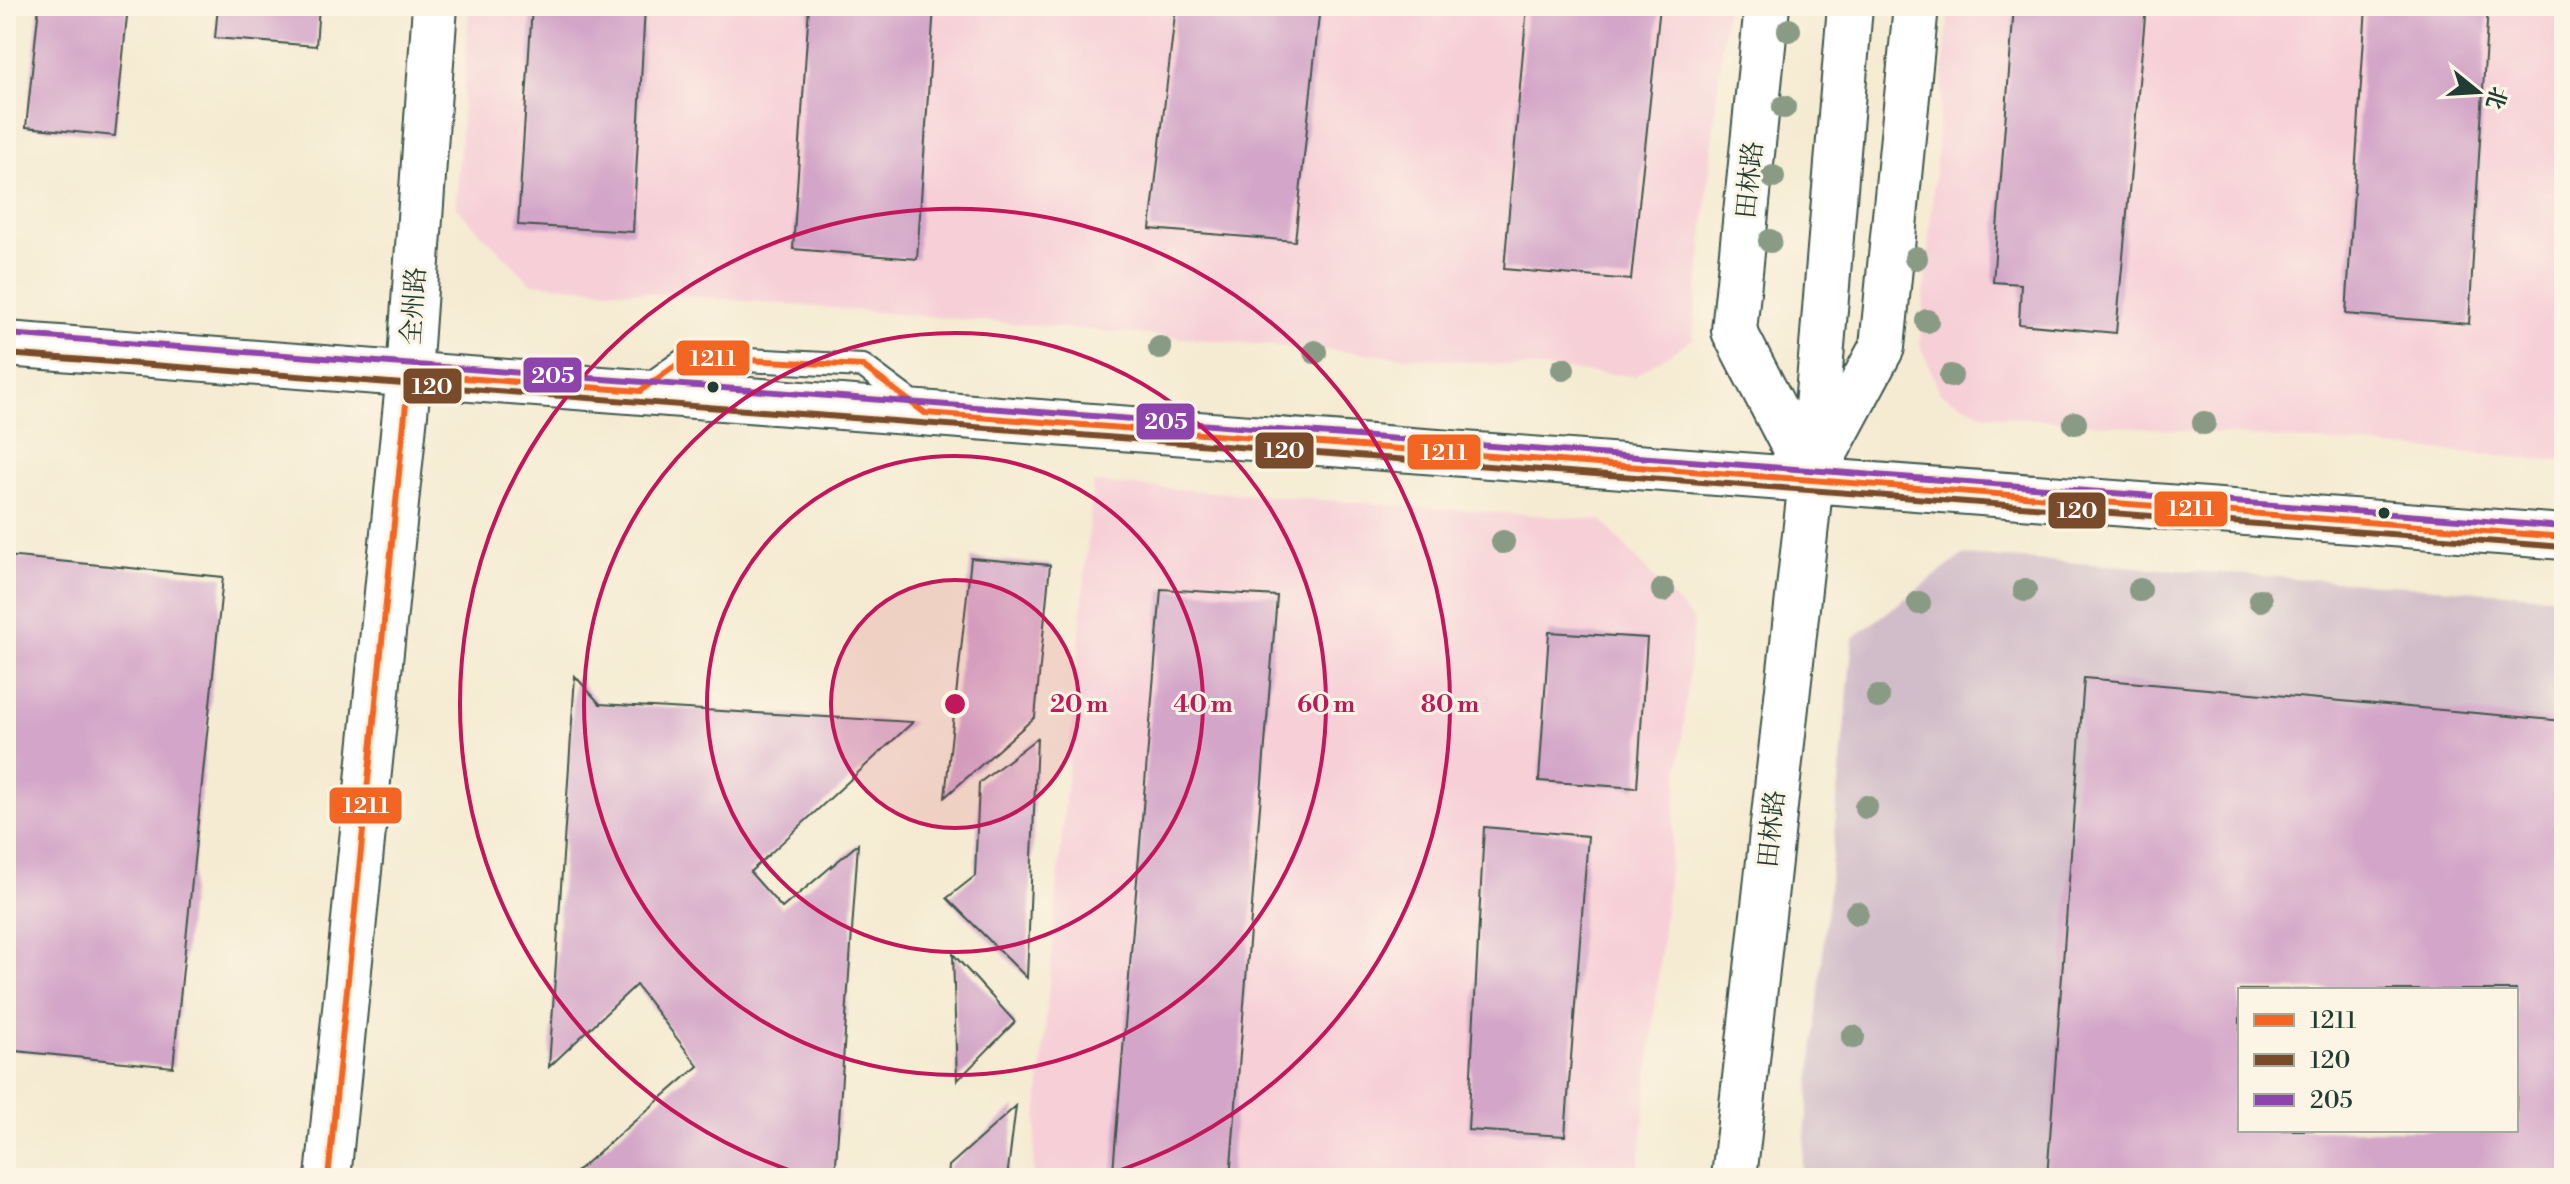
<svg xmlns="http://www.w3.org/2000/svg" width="2570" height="1184" viewBox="0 0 2570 1184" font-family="'Libre Bodoni','Noto Serif SC',serif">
	<rect width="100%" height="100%" fill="#fcf5e5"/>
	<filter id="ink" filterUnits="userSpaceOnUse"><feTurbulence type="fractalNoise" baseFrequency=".0125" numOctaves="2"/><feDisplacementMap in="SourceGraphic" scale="16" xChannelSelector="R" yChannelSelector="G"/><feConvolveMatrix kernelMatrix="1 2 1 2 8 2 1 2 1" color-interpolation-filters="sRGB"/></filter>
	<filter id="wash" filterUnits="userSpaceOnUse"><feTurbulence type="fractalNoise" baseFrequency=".006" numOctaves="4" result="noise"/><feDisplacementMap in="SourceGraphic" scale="32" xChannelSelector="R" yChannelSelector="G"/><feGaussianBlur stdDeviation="1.8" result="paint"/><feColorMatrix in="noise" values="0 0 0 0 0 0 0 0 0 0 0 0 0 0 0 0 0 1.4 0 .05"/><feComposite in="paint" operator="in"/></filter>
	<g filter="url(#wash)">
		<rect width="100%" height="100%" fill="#f5ebd2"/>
		<path fill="#f6cfd7" d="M469,6H1726L1693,339L1634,376L531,283L456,208Z
			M1949,6H2564V461L1986,415L1940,393L1920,344Z
			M1093,483L1601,520L1694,621L1638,1178H1032Z"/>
		<path fill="#d1bdc9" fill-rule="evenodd" d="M1963,555L2564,597V1178H1801L1853,638ZM2240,990H2516V1130H2240Z"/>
		<g id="blocks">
			<path fill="#d3a5c8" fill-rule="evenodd" d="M39,6H128L115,136L26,127Z
				M218,6H319L316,46L215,38Z
				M532,6H645L633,232L518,225Z
				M809,6H934L917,259L793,249Z
				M1176,6H1320L1295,241L1150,229Z
				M1527,6H1660L1631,280L1504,269Z
				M2014,6H2146L2116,333L2019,324L2021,284L1993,282Z
				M2366,6H2488L2469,324L2346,314Z
				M6,556L223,577L173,1067L6,1050Z
				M971,558L1050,565L1035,717L945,797Z
				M1161,589L1277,596L1230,1178H1194L1113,1171Z
				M1549,632L1647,638L1637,788L1539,781Z
				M575,676L600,704L913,722L750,872L782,908L858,844L835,1178H569L698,1066L636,985L549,1067Z
				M2084,678L2564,721V1178H2047ZM2240,990H2516V1130H2240Z
				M1037,738L1027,978L947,898L975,876L979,783Z
				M1484,827L1588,836L1565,1136L1468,1130Z
				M953,954L1015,1022L957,1081Z
				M1016,1106L1007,1178H948L949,1166Z"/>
		</g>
	</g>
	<g filter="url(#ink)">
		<use href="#blocks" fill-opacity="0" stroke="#3f574c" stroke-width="2"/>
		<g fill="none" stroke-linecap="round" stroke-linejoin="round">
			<defs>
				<path id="service" d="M644,388L688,357L863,366L918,407"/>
				<path id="minor" d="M328,1178L409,374L435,6"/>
				<path id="tertiary" d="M1767,6L1734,331L1811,480
					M6,344L2564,537
					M1819,464L1882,347L1916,6
					M1734,1178L1811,480L1850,6"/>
			</defs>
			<use href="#service" stroke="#3f574c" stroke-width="26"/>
			<use href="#minor" stroke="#3f574c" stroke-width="48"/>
			<use href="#tertiary" stroke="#3f574c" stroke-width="48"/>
			<use href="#service" stroke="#fff" stroke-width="22"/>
			<use href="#minor" stroke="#fff" stroke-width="44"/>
			<use href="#tertiary" stroke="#fff" stroke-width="44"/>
			<defs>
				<path id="bus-1" d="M328,1178L409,374L640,391L688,357L863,366L925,413L2564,537"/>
				<path id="bus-2" d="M6,354L2563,547"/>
				<path id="bus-3" d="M7,334L2564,527"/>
			</defs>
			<use href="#bus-1" stroke="#fcf5e5" stroke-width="12"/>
			<use href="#bus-2" stroke="#fcf5e5" stroke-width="12"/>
			<use href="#bus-3" stroke="#fcf5e5" stroke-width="12"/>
			<use href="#bus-1" stroke="#f26522" stroke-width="6"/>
			<use href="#bus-2" stroke="#7a4b2a" stroke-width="6"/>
			<use href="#bus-3" stroke="#8e44ad" stroke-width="6"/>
		</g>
		<g fill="#8a9b85">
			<circle cx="1789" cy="30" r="12"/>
			<circle cx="1784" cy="107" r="12"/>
			<circle cx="1773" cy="177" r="12"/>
			<circle cx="1770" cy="241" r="12"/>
			<circle cx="1916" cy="258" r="12"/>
			<circle cx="1927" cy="321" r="12"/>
			<circle cx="1160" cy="348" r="12"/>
			<circle cx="1315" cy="352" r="12"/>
			<circle cx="1563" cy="369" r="12"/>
			<circle cx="1951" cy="376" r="12"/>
			<circle cx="2075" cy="423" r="12"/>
			<circle cx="2204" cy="423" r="12"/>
			<circle cx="1503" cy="542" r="12"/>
			<circle cx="1663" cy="590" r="12"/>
			<circle cx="2025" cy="590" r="12"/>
			<circle cx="2140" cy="590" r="12"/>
			<circle cx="2260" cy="600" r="12"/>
			<circle cx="1919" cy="603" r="12"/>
			<circle cx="1878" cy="697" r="12"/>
			<circle cx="1866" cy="807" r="12"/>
			<circle cx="1857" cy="913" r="12"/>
			<circle cx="1853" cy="1037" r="12"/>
		</g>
	</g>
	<circle cx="955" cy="704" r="124" fill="#c2185b" fill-opacity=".12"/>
	<g fill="none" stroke="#c2185b" stroke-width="4">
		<circle cx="955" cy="704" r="124"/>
		<circle cx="955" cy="704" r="248"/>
		<circle cx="955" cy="704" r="371"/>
		<path d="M810 1177A495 495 0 1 1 1100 1177"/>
	</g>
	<g fill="#1f3d34" stroke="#fcf5e5" stroke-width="3">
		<circle cx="713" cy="387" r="7"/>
		<circle cx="2384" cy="513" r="7"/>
	</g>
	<g text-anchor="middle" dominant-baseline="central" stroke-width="6" stroke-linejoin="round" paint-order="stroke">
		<g font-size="26" fill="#1f3d34" stroke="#fcf5e5">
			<text transform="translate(1750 180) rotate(-84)">田林路</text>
			<text transform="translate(414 306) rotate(-86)">全州路</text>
			<text transform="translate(1772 829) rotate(-84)">田林路</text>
		</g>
	</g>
	<circle cx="955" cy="704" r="12" fill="#c2185b" stroke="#fcf5e5" stroke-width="4"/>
	<g font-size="24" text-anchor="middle" font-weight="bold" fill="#c2185b" stroke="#fcf5e5" stroke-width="6" stroke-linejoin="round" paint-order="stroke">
		<text x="1079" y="712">20 m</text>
		<text x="1203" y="712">40 m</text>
		<text x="1326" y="712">60 m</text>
		<text x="1450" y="712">80 m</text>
	</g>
	<g stroke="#fcf5e5" stroke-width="3">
		<rect x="675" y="339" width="76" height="38" rx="8" fill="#f26522"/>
		<rect x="522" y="356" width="61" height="38" rx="8" fill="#8e44ad"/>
		<rect x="402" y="367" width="61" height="38" rx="8" fill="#7a4b2a"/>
		<rect x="1135" y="402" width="61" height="39" rx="8" fill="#8e44ad"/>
		<rect x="1254" y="431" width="61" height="39" rx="8" fill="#7a4b2a"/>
		<rect x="1406" y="433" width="76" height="38" rx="8" fill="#f26522"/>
		<rect x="2153" y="490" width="76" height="38" rx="8" fill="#f26522"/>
		<rect x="2047" y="491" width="60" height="39" rx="8" fill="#7a4b2a"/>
		<rect x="328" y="786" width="75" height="39" rx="8" fill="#f26522"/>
	</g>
	<g font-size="22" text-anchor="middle" font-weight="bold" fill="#fff">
		<text x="713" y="366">1211</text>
		<text x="553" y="383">205</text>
		<text x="432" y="394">120</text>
		<text x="1166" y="429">205</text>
		<text x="1284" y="458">120</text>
		<text x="1444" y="460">1211</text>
		<text x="2191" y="516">1211</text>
		<text x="2077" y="518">120</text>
		<text x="366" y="813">1211</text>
	</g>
	<rect width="2570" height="1184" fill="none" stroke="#fcf5e5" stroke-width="32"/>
	<rect x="2238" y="988" width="280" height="144" fill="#fcf5e5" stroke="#a4ab9e" stroke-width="2"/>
	<rect x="2254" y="1014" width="40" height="12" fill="#f26522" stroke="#a4ab9e" stroke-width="2"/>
	<text x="2310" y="1028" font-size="24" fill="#1f3d34">1211</text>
	<rect x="2254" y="1054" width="40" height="12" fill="#7a4b2a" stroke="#a4ab9e" stroke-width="2"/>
	<text x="2310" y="1068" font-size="24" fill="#1f3d34">120</text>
	<rect x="2254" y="1094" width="40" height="12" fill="#8e44ad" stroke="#a4ab9e" stroke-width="2"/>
	<text x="2310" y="1108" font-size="24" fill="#1f3d34">205</text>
	<g transform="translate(2478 92) rotate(108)" stroke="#fcf5e5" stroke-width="6" paint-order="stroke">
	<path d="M0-6L14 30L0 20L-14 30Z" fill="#1f3d34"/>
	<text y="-12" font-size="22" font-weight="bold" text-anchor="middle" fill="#1f3d34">北</text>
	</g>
</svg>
